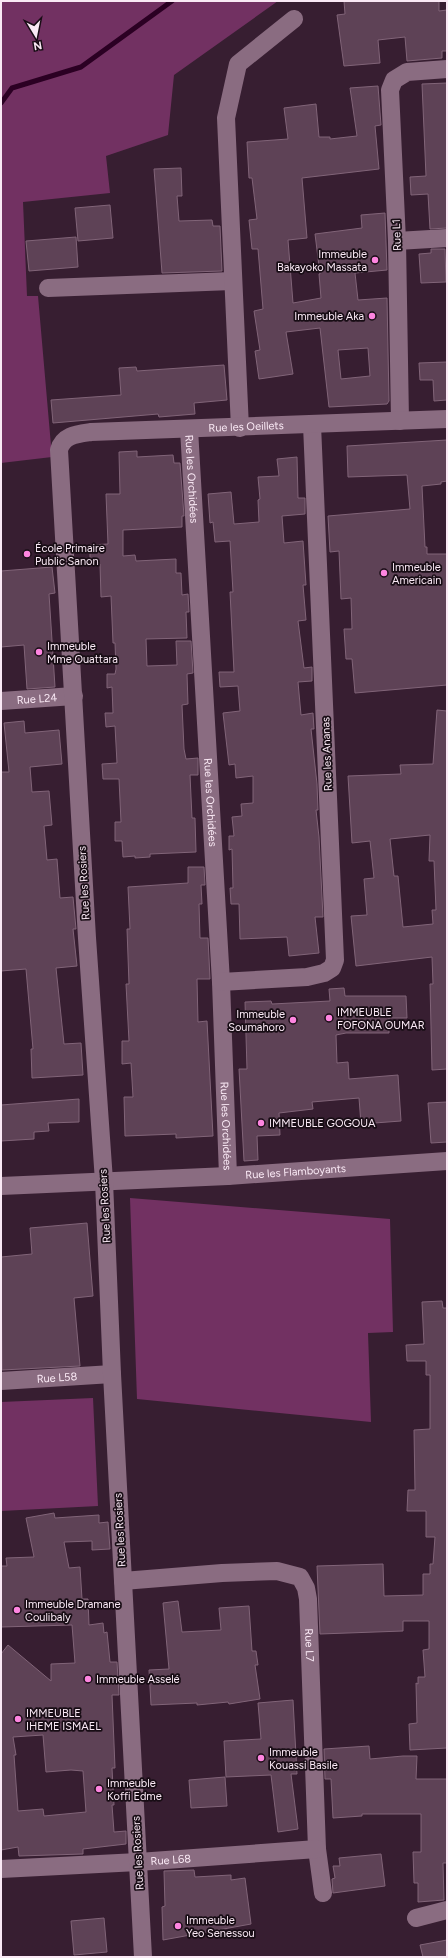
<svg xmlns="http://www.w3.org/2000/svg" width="448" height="1958" viewBox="0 0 448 1958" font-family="Figtree,sans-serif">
	<rect width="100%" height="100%" fill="#371e31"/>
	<path fill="#723162" d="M1,1H278L174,75L168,135L106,156L110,193L23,202L27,296H38L52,457L1,463Z
		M130,1198L390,1219L393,1332L368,1333L371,1422L137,1399Z
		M93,1398L98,1506L1,1511V1402Z"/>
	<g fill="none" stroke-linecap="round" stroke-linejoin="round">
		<path stroke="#2b0023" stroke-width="5" d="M1,103L12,88L81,67L172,1"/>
	</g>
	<path fill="#5e4256" stroke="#816478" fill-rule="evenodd" d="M344,1H439V11L447,10V51H442V58L407,61L405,37L378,40L380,63L344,66L337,15L345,14Z
		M447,83V228L430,229L428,194L411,195L410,177L426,176L422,84Z
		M378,86L381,125L375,126L379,169L302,178L307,238L288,240L293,303L321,298L319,274H320L315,234L362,228L361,215L385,213L387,270L355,273L358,300L387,298L389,401L387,404L329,407L320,328L286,332L293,374L259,379L255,351L260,350L254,311L263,309L258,249H252L249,220L257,219L252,178H249L247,142L288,139L284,108L316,104L319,137H330V139L357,136L350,88ZM368,348L370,376L341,379L338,350Z
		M181,168L182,196H177L179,221L212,220L213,226H220L222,271L162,273L154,169Z
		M110,205L113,238L78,241L75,208Z
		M76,237L78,267L29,271L26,241Z
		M431,249H445L446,282L421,283L419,254L431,253Z
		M447,362V400L434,401L433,380H420L419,363Z
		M224,365L227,400L194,403L195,414L159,417L158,414L53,423L51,400L121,395L119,368L136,367L137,371Z
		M447,440V481L441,482V484L422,486L425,547H427V554H447V685L355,693L352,659H346L344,629H352L351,598L341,599L339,551L330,552L328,516L410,509L407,475L348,477L347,446Z
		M137,451V457L173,455L174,463H180L184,516H182V527L123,530V556L135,555L136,561L176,559V573H181L182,595L188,594L189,612H186L187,638L146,639L147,666L177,665L176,641H191L193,673L187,674L188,704L182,705L184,749L186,759L198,758V775H190L192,818H195L196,852L150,854V857L135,858V856L123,857L122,841H115V822H121L119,779H103L102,764L117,763L115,726L106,727L105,713H113L112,687L107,688V674H115L116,669L115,643H113L111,596L101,597L100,564H90V545L108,544L106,494H120L119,452Z
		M297,457L298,498H305V514L282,516L284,543L303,541L306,585H303L306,620L298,621L304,668L312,667V681L298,682L301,715L313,713L314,729H311L317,784L318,810H316L319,837L323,917H315L319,953L289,956L287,937L240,939L239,904H231L230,888H233L232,849L229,850V836H234L232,817L242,816L241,804L253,803V776L236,778L235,764L229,765L223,713L240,711L238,686L220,687L219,672H234L230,592H233L230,541L215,542L213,522L210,523L208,494L231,492L234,524L259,522L258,500L260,499L258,477L279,476L277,459Z
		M52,567L55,593L49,594L55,687L27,689L24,645L1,647V571Z
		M437,710L447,711V1069L432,1070L430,984H433L432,957L356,966L351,916L367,915L364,879L374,878L370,841L352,843L348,776L401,774L400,765L433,764ZM430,835L429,861H434L436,910H432L433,924L403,927L398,876H394L390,839Z
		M24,721L25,733L59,730L62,764L30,767L32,792L49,791L52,825L44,826L47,860L57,859L60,898L73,897L76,929H73L77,966L56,968L64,1044L81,1043L83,1075L32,1078L31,1049H33L26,969L1,971V772H9L4,723Z
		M188,867H204L205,885H201L202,904H199L200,938H208L210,979H197L198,1022L207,1021L213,1136L176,1138V1134L125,1136L124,1097H133L131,1063L122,1064V1041H129L126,984H129L127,929H130L128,887L188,883Z
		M344,988L345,996H406L407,1018H389V1033H346L336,1035L337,1063L348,1062L349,1079L398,1075L401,1121L361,1124L359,1098L312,1102L313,1109L279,1113L280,1135L257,1136L258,1160L244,1161L239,1069H247L245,1002L271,1001L272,1004L330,1001L329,989Z
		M79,1099V1122L48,1123L49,1131L34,1132V1139L1,1141V1105Z
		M447,1102V1142L431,1143L428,1103Z
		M87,1223L93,1296L74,1298L80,1366L2,1370L1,1257L32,1254L30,1228Z
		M442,1301L443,1308H447V1748L410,1750L409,1724L417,1723L416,1683L418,1684V1677H425L423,1650L429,1649V1621H403V1631L320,1634L317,1566L383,1564L384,1596L423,1595V1574H430V1564H433L435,1537H426V1511H407L408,1490H415L414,1430L430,1429V1375H426V1361H407L406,1345L424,1344L422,1302Z
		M54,1513L55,1518L99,1515V1523L108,1522L110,1549L92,1550V1541L64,1542L69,1568L80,1567L82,1599H88L89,1625L103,1623L104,1633L107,1632L110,1662H117L119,1695H112L115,1768H112L114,1805H112L114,1832L126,1831V1844L83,1849V1854L19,1856L18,1847L1,1850V1654L8,1645L51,1681V1664L75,1663L72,1625L1,1627V1566H7L6,1558L34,1557L26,1518ZM43,1735L46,1772L71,1770L83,1771L86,1812L44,1816L43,1809L18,1811L14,1755H16L13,1737Z
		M178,1601L182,1632L221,1630L219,1608L249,1606L252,1651H256L258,1665H255L260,1699L229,1704L228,1702L197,1705V1703L151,1705L149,1670L169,1669L163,1603Z
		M293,1700L297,1774H291L298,1829L278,1832L271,1775L226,1777L224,1741L261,1739L258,1703Z
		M369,1746L370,1759L403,1756H417L416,1779H447V1863H443L444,1900L418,1902V1883H414L413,1852H421V1814H362V1816L333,1818L331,1779H325L324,1749Z
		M225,1777L227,1806L191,1808L189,1780Z
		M381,1854L385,1886L333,1893L332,1879L335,1878L333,1866H340L339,1858Z
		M194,1870L195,1877L231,1875V1880L245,1878L251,1924L163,1940L162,1907L165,1906L164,1871Z
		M104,1918L107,1952L74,1955L71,1921Z
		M447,1940V1957H423L420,1945Z"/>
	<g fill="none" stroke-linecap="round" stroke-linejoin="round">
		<g stroke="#8a6c81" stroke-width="18">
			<path d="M397,241L447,238"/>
			<path d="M48,288L232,281"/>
			<path d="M400,421L397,241L390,90L394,80L407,72L447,69"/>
			<path d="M240,428L226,118L238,64L294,19"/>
			<path id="s1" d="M189,429L221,982L228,1176"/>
			<path id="s2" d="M1,701L74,696"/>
			<path d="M221,982L307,977L324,973L332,968L335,960L312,425"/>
			<path id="s3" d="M1,1186L228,1176L447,1161"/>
			<path id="s4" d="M1,1381L112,1374"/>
			<path id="s5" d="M123,1581L222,1573L277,1571L300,1577L306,1588L308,1599L317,1849L323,1893"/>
			<path id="s6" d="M1,1869L138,1862L317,1849"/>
			<path d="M416,1918L447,1910"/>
			<path id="s7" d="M143,1957L112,1374L104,1181L87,938L59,450C63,435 77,434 91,432L447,419"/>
		</g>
	</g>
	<g fill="#fe85e0" stroke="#180d15" stroke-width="1.5">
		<circle cx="375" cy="260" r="4"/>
		<circle cx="372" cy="316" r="4"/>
		<circle cx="27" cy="554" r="4"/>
		<circle cx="384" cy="573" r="4"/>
		<circle cx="39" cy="652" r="4"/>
		<circle cx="329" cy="1018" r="4"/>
		<circle cx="293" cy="1020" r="4"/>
		<circle cx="261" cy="1123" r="4"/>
		<circle cx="17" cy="1610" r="4"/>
		<circle cx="88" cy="1679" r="4"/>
		<circle cx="18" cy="1719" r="4"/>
		<circle cx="261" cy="1758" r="4"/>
		<circle cx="99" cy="1789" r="4"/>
		<circle cx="178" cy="1926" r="4"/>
	</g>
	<g text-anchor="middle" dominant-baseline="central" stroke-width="3.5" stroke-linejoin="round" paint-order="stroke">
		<g font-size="11" fill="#fae9f5" stroke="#180d15">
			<text transform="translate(397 235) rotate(-92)">Rue L1</text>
			<text stroke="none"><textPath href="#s7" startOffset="1704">Rue les Oeillets</textPath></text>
			<text stroke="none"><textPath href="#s1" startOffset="50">Rue les Orchidées</textPath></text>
			<text stroke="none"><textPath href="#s2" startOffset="36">Rue L24</textPath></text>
			<text transform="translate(327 754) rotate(-92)">Rue les Ananas</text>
			<text stroke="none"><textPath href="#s1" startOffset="374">Rue les Orchidées</textPath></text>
			<text transform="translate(84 883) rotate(-93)">Rue les Rosiers</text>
			<text stroke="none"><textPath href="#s1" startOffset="698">Rue les Orchidées</textPath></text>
			<text stroke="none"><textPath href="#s3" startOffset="295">Rue les Flamboyants</textPath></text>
			<text transform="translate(105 1206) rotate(-93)">Rue les Rosiers</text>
			<text stroke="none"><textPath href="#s4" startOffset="56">Rue L58</textPath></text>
			<text transform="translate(120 1530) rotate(-93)">Rue les Rosiers</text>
			<text stroke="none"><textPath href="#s5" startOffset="248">Rue L7</textPath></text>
			<text transform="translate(138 1853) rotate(-93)">Rue les Rosiers</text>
			<text stroke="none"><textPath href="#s6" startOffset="170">Rue L68</textPath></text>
		</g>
		<g font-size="11" fill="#fae9f5" stroke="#180d15" text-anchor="start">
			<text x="367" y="254" text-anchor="end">Immeuble<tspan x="367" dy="13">Bakayoko Massata</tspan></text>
			<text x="364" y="316" text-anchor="end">Immeuble Aka</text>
			<text x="35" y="548">École Primaire<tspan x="35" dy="13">Public Sanon</tspan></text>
			<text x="392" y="567">Immeuble<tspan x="392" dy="13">Americain</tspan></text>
			<text x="47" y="646">Immeuble<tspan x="47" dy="13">Mme Ouattara</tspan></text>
			<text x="337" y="1012">IMMEUBLE<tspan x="337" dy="13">FOFONA OUMAR</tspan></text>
			<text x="285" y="1014" text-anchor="end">Immeuble<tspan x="285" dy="13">Soumahoro</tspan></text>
			<text x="269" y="1123">IMMEUBLE GOGOUA</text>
			<text x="25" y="1604">Immeuble Dramane<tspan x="25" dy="13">Coulibaly</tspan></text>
			<text x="96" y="1679">Immeuble Asselé</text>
			<text x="26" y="1713">IMMEUBLE<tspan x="26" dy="13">IHEME ISMAEL</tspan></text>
			<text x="269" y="1752">Immeuble<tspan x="269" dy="13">Kouassi Basile</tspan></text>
			<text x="107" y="1783">Immeuble<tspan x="107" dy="13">Koffi Edme</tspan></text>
			<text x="186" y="1920">Immeuble<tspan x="186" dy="13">Yeo Senessou</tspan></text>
		</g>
	</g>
	<rect width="448" height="1958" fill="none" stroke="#fae9f5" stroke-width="4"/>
	<g transform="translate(36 36) rotate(170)" stroke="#180d15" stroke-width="3" paint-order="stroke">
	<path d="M0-3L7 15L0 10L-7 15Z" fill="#fae9f5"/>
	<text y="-6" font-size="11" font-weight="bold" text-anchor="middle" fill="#fae9f5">N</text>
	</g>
</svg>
